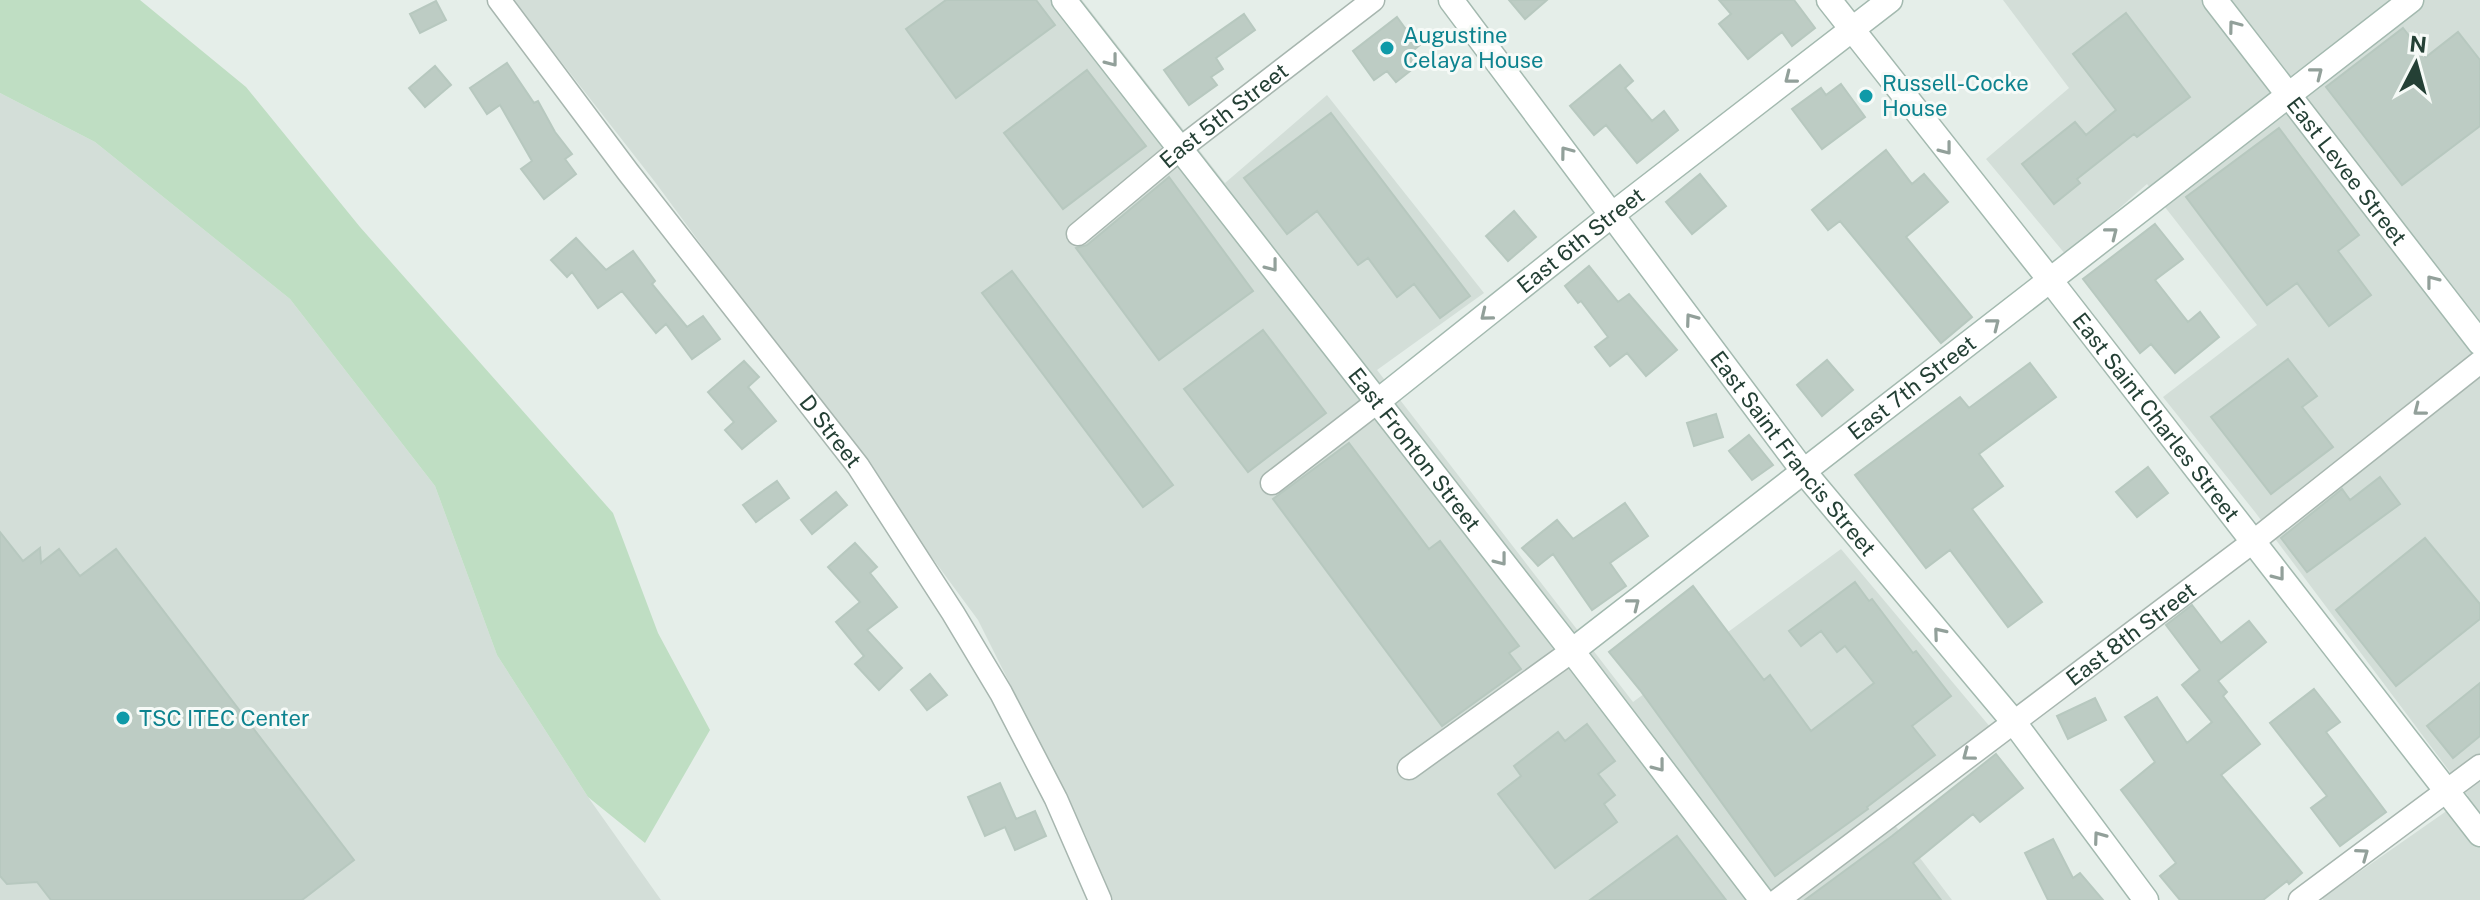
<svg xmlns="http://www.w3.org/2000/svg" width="2480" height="900" viewBox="0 0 2480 900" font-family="'Public Sans',sans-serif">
	<rect width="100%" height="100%" fill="#e5eee9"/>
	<path fill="#d3ded8" d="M513,0H1082L1225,183L1327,95L1484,293L1377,370L1633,702L1841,549L1996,734L1888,816L1952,900H1109L1086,836L978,620L655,182Z
		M2003,0H2480V900H2323L2322,898L2468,796L2255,512L2163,397L2257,325L2147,184L2066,255L1986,159L2069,88Z
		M0,93L95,142L290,299L435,486L497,655L588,797L661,900H0Z"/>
	<path fill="#bfdec3" d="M0,0H140L246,87L360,227L613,513L658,633L710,730L645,843L588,797L497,655L435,486L290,299L95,142L0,93Z"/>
	<path fill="#bdccc4" stroke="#b7c8bf" stroke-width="2" d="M946,0H1036L1055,25L956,98L906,29Z
		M1509,0H1547L1525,19Z
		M1719,0H1794L1815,28L1792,46L1782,32L1748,59L1719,24L1731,14Z
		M436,1L446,20L420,33L410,14Z
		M2126,13L2190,97L2137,137L2134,134L2077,179L2080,183L2054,204L2022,164L2075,122L2086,135L2116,110L2073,54Z
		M1244,14L1255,30L1216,58L1223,69L1211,77L1217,85L1189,105L1164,70Z
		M1397,17L1405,28L1413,29L1421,44L1409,54L1419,64L1396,82L1387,71L1374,80L1353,51Z
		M2403,28L2426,57L2458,32L2480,60V126L2402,185L2326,87Z
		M507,63L534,103L538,101L555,132L572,154L565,159L576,174L544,199L521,169L532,161L500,105L487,114L470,88Z
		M1620,65L1633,81L1625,88L1652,121L1664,111L1678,130L1637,163L1606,125L1594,135L1570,106Z
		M435,66L451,85L425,107L409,88Z
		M1087,70L1146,146L1063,209L1004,133Z
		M1841,84L1865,117L1822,149L1792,109L1821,88L1826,95Z
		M1331,113L1470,296L1440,318L1414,284L1397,297L1368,258L1358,265L1317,211L1287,234L1244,178Z
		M2279,128L2359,235L2338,251L2371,295L2329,326L2297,283L2267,305L2186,197Z
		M1886,150L1912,184L1924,174L1948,202L1906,237L1972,317L1941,343L1840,221L1828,230L1812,210Z
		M1700,174L1726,206L1692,234L1666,202Z
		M1169,177L1253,291L1159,360L1076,248L1087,245Z
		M1514,211L1536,237L1508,261L1486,236Z
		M2155,224L2183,259L2155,280L2188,322L2200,312L2219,337L2175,373L2151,344L2140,353L2083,279Z
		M576,238L606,270L633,251L655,281L652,284L687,327L703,316L720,339L692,359L666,324L656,333L622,291L598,308L572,272L567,277L551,260Z
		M1589,266L1618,302L1629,294L1677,350L1646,376L1627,353L1610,366L1595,347L1608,337L1581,301L1578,303L1565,286Z
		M1012,271L1173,485L1143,507L982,293Z
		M1263,330L1326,413L1248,472L1184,389Z
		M2288,359L2317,396L2302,407L2333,447L2271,494L2211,417Z
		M1827,360L1853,390L1822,416L1797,385Z
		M744,361L759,377L748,387L776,421L742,449L725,430L734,422L708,392Z
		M2030,363L2056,397L1979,454L2003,486L1972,509L2042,602L2008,627L1950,550L1926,568L1855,475L1960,397L1969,408Z
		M1716,414L1723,437L1694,446L1687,423Z
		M1749,435L1773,465L1752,480L1729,451Z
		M1349,443L1429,549L1440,541L1519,646L1509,653L1521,669L1442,726L1273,499Z
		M2148,467L2168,493L2137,517L2116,492Z
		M2380,477L2400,504L2307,572L2281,538L2342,489L2350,500Z
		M777,481L789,498L756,522L743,505Z
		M836,492L847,505L812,534L801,520Z
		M1625,503L1648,536L1610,563L1626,586L1592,610L1553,554L1538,566L1522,548L1557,520L1573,539Z
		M0,532L23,561L40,548L41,563L59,549L80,576L116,549L354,860L302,900H51L37,882L7,884L0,876Z
		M2425,538L2480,604V619L2396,686L2336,610Z
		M855,543L877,567L870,573L897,607L867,630L902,668L879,690L855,664L864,656L836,622L860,602L828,567Z
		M1855,582L1869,601L1872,599L1913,653L1916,651L1951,696L1912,726L1935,755L1867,807L1868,809L1775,876L1640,690L1609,652L1693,586L1764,680L1770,675L1811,731L1874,683L1845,646L1837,652L1821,631L1801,646L1789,631Z
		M2192,605L2221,643L2249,621L2266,642L2218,681L2227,692L2223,696L2260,744L2221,775L2302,873L2289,884L2287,881L2263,900H2180L2160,876L2176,863L2121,790L2155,762L2125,717L2157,697L2187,743L2212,722L2182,685L2200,670L2166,625Z
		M930,674L947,695L927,710L911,690Z
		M2480,683V736L2453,758L2427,726Z
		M2314,689L2340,722L2326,732L2386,812L2340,846L2311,808L2327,796L2270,723Z
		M2095,698L2106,720L2068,739L2057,716Z
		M1587,724L1615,761L1598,774L1615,795L1604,804L1617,822L1555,868L1498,794L1521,776L1514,766L1558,732L1565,741Z
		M1996,754L2023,788L1980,822L1973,814L1913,863L1941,900H1805L1892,836Z
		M1000,783L1016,819L1035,811L1046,836L1015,850L1005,827L985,836L968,797Z
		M1677,836L1726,900H1590Z
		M2053,839L2073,878L2080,873L2103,900H2048L2025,853Z"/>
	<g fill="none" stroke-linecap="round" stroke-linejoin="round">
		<defs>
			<g id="street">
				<path id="s1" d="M499,0L628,172L858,466L953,613L1001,693L1056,799L1100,900"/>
				<path id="s2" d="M1078,234L1181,148L1373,0"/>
				<path d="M1272,483L1377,402"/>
				<path d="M1409,768L1572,651"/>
				<path id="s3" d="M1778,900L2254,541L2480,362"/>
				<path d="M2300,900L2480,766"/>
			</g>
			<g id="secondary">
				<path id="s4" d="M1064,0L1572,651L1762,900"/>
				<path id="s5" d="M1451,0L1804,472L2013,721L2146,900"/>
				<path id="s6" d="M1829,0L2050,280L2480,834"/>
				<path id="s7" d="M2215,0L2480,343"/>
				<path id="s8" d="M1377,402L1613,214L1890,0"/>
				<path id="s9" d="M1572,651L2411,0"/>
			</g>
		</defs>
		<use href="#street" stroke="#a7b6af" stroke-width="25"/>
		<use href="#secondary" stroke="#a3b9af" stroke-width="27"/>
		<use href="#street" stroke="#fff" stroke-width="22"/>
		<use href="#secondary" stroke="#fff" stroke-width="24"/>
	</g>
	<defs><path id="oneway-chevron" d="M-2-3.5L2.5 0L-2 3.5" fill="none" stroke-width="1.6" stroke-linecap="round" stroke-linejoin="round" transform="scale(2)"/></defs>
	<g stroke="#92a09a">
		<use href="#oneway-chevron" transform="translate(2234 26) rotate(-127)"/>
		<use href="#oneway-chevron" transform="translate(1112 61) rotate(52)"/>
		<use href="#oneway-chevron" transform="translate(2317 73) rotate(-38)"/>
		<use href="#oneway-chevron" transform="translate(1790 78) rotate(142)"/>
		<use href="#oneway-chevron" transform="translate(1946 149) rotate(52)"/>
		<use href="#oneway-chevron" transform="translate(1566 152) rotate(-127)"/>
		<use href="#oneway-chevron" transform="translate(2112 233) rotate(-38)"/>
		<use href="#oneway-chevron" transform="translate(1272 266) rotate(52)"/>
		<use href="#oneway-chevron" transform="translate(2432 281) rotate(-128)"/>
		<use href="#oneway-chevron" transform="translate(1486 315) rotate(141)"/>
		<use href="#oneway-chevron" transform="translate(1691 319) rotate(-126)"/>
		<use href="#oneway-chevron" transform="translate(1994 324) rotate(-38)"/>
		<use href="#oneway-chevron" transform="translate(2419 410) rotate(142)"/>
		<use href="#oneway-chevron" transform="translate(1501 560) rotate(52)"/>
		<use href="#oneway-chevron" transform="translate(2279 575) rotate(52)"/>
		<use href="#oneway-chevron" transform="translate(1634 604) rotate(-38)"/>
		<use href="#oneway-chevron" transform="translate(1939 633) rotate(-130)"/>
		<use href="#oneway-chevron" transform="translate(1968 755) rotate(143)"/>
		<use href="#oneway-chevron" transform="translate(1659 766) rotate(52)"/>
		<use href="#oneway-chevron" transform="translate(2099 837) rotate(-126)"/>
		<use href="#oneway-chevron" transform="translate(2363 854) rotate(-36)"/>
	</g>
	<g fill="#0f9aa8" stroke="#f6faf7" stroke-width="3">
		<circle cx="1387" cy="48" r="8"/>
		<circle cx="1866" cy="96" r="8"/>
		<circle cx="123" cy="718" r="8"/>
	</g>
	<g text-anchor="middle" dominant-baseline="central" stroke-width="6" stroke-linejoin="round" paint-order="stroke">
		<g font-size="22" fill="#0d838f" stroke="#f6faf7" text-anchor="start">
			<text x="1403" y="35">Augustine<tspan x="1403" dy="25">Celaya House</tspan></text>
			<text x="1882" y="83">Russell-Cocke<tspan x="1882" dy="25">House</tspan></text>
			<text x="139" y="718">TSC ITEC Center</text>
		</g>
		<g font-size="22" fill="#244035" stroke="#f6faf7">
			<text stroke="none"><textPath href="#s2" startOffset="188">East 5th Street</textPath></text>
			<text stroke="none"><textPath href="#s7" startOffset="216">East Levee Street</textPath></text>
			<text stroke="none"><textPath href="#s8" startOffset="260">East 6th Street</textPath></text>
			<text stroke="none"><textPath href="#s9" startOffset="430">East 7th Street</textPath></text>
			<text stroke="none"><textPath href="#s6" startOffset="530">East Saint Charles Street</textPath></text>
			<text stroke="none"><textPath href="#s1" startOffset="544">D Street</textPath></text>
			<text stroke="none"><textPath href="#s4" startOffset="570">East Fronton Street</textPath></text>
			<text stroke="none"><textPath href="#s5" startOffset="568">East Saint Francis Street</textPath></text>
			<text stroke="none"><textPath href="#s3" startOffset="442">East 8th Street</textPath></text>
		</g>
	</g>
	<g transform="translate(2416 64) rotate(6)" stroke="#f6faf7" stroke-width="6" paint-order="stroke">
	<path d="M0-6L14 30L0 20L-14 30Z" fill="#244035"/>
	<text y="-12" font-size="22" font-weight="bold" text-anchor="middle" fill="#244035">N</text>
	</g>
</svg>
